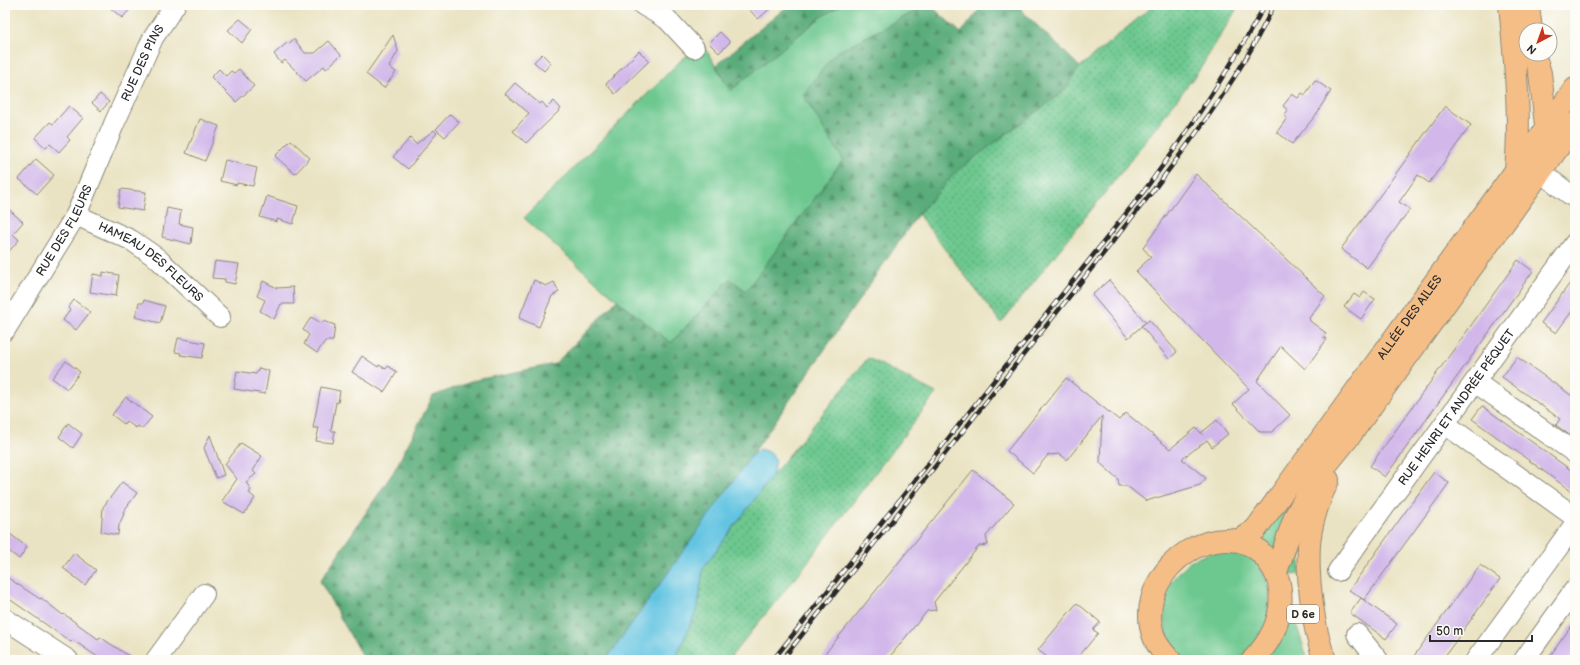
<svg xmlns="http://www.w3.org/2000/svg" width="1580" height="665" viewBox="0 0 1580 665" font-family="'Balsamiq Sans',sans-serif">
	<defs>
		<pattern id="forest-firs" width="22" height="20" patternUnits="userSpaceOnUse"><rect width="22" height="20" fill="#5aac7a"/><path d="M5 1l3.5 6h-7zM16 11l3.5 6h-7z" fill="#4b8c64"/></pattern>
		<pattern id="garden-dots" width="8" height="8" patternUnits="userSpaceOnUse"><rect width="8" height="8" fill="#6dc88f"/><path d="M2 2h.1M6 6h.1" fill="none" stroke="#5aa375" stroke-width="1.8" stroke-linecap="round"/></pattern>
	</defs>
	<rect width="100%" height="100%" fill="#fdfcf7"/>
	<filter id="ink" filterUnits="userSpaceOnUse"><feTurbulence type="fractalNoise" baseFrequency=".025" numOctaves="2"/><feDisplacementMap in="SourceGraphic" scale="8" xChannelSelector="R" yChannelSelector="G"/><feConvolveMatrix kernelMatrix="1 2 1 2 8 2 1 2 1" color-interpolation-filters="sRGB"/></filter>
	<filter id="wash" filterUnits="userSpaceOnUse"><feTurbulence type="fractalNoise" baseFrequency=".012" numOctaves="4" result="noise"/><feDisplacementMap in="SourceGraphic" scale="16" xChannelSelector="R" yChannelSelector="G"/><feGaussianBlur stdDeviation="0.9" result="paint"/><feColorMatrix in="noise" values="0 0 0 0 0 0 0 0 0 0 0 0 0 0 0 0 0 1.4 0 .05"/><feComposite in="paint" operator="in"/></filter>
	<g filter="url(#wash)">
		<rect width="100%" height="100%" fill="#eae3c3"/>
		<path fill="#6dc88f" stroke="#4c7a5d" d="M841,5H927L834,54L804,95L843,160L746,291L730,279L671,343L617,300L524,218L678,63L702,43L730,90L821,17Z
			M1344,420L1275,552L1259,539Z
			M1301,516L1300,574L1291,575L1287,570Z
			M1228,550L1245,554L1259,564L1270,587L1268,623L1247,653L1237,660H1187L1176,652L1166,634L1163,611L1167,589L1172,580L1190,561L1210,553Z
			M1290,606L1308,660H1265Z"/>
		<path fill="url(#forest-firs)" stroke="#426c52" d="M789,5H841L821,17L730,91L716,65Z
			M927,5H930L961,33L983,5H1024L1021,10L1080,67L1063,92L958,170L918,214L752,455L606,660H364L320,581L394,471L433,396L476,380L555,364L617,300L671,343L730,279L746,291L843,160L803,95L834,54Z"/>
		<path fill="url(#garden-dots)" stroke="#4c7a5d" d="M1154,5H1239L1200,69L1127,165L1001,323L918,214L958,170L1063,92L1080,67Z
			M868,358L936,393L800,572L728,660H675L698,607L703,568L772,476Z"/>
		<path fill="#64c4e2" stroke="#487886" d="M760,449L771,453L776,461L772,476L703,568L698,607L675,660H606L752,455Z"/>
		<g id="blocks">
			<path fill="#d1b7ea" d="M107,5H134L122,18Z
				M745,5H774L758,19Z
				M240,19L252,29L242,43L228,30Z
				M720,32L730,42L719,53L709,43Z
				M393,35L398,51L389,67L396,72L384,88L366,74Z
				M294,39L305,53H315L329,41L341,55L326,69L324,66L306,81L285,60L281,63L274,54L288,42L289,43Z
				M639,51L649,61L615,94L606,84Z
				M542,54L551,63L544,71L534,62Z
				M219,69L226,76L231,71L234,73L239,69L254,86L236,102L211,77Z
				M1315,80L1331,91L1319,109L1320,110L1292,144L1277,132L1287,118L1284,116L1288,110L1283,106L1292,94L1298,98L1302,93L1305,95Z
				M515,83L540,104L542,102L547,108L554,101L561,109L526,143L513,131L529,113L505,94Z
				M100,94L109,102L101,111L92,103Z
				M69,106L83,118L67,137L70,140L59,152L50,144L46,148L35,138L50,122L53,124Z
				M1445,106L1471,125L1429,183L1418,175L1399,202L1410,209L1367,268L1341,249Z
				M450,114L459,122L445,137L436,129Z
				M200,119L219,126L205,161L186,153Z
				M434,130L437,133L408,169L393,157L410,138L416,144Z
				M291,140L310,158L295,174L275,156Z
				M36,159L54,175L37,194L19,179Z
				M225,160L257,168L253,186L237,183V185L220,181Z
				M1196,174L1325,296L1309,318L1310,321L1326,333L1323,337L1327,339L1305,369L1281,346L1257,381L1290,415L1272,432H1260L1233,404L1249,389L1136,271L1151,257L1143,248Z
				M121,189L146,192L143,211L118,207Z
				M267,196L298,206L293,224L277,219V222L260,217Z
				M5,206L23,222L13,234L19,240L5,256Z
				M167,208L181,211L179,224L193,227L191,244L162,237Z
				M1518,260L1533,271L1385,477L1370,466Z
				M215,261L239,264L235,284L225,282V279L212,278Z
				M103,272L119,275L116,296L90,292L93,274L103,276Z
				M1575,276V307L1556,333L1541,323Z
				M534,280L546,286L554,282L559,292L552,296L539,327L519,318Z
				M1109,280L1146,323L1149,320L1177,352L1169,359L1141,326L1145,323L1128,338L1092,295Z
				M263,281L277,288L293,287L294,304H281L274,319L260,311L265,300L257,296Z
				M1364,292L1375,299L1361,319L1344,307L1354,294L1360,298Z
				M74,300L90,312L76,330L63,320L70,310L68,308Z
				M144,300L165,306L160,323L135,317L139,303H143Z
				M311,317L321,323L323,321L335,325L333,341H325L317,353L304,344L309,335L303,330Z
				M178,338L205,343L202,358L180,355L181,353L175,352Z
				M362,356L378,367L379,365L386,369L388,366L397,372L384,392L352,372Z
				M1517,357L1575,398V439L1556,425L1560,419L1502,377Z
				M66,361L80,372L67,389L52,378Z
				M259,368L269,371L265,394L234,389L237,371L256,374Z
				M1066,378L1119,420L1126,413L1170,449L1196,428L1203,435L1201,433L1217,420L1228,434L1212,447L1207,440L1182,459L1206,478L1200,485L1146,501L1127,486H1119L1118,479L1100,463L1102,416L1067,460L1060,454L1048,455L1033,473L1007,451Z
				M321,387L340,391L338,403L336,402L331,431H335L333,443L316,441L319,428H313Z
				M126,397L152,417L142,429L138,426L136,428L126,421L124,424L112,415Z
				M1482,406L1575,473V494L1472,419Z
				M68,423L82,434L73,448L59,437Z
				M210,435L224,475L216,478L204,448Z
				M241,443L262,456L253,471L256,474L246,482L251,490L249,493L255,498L244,514L222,501L237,479L225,464Z
				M973,470L1014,503L986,536L988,545L979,546L934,602L936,610L927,611L887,660H820Z
				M1434,472L1449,483L1364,600L1349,590Z
				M122,482L137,493L123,512L124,514L119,525L118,535L101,532L103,507Z
				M5,530L27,547L19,559L5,548Z
				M74,553L96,570L85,585L63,568Z
				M1480,565L1500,579L1442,660H1411Z
				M5,576L40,599L41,598L63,615L64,614L98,639L100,637L135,660H102L73,640L71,642L5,596Z
				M1361,598L1397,624L1386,639L1350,613Z
				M1077,603L1100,622L1093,630L1098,633L1076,660H1051L1038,650Z
				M1575,621V651L1569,660H1547Z"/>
		</g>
	</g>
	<g filter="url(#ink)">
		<use href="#blocks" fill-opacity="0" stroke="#8a8777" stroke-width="1"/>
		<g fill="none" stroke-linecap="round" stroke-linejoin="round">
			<defs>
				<g id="minor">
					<path d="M643,5L667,19L694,48"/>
					<path d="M1536,157L1540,172L1575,198"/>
					<path id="s1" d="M76,215L131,240L157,258L220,317"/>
					<path id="s2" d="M5,330L76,215L114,124L153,38L175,5"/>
					<path d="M1475,382L1575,453"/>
					<path d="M1445,424L1575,517"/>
					<path id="s3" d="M1338,571L1575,243"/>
					<path d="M5,619L68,660"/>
					<path d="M1357,634L1378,660"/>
					<path d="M156,660L204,594"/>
					<path d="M1476,660L1575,524"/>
					<path d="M1524,660L1575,589"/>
				</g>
				<g id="major">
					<path d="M1510,5C1515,60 1521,115 1516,170"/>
					<path d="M1528,5L1531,30"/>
					<path d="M1534,54L1540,73L1547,134"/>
					<path id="s4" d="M1240,540L1256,529L1575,89"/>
					<path d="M1276,572L1295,517L1318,475L1351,434L1575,124"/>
					<path d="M1170,660C1122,615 1168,539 1228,540C1241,540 1251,543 1260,552C1269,561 1276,570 1279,583C1285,613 1273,639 1253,660"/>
					<path d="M1325,660C1313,630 1307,577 1309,545C1310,525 1319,498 1328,480"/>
				</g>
			</defs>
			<use href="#minor" stroke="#8a8777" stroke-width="22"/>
			<use href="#major" stroke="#8a8777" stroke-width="24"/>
			<use href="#minor" stroke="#fff" stroke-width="20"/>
			<use href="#major" stroke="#f6be87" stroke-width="22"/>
			<defs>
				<path id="rail" d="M773,660L1147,187C1190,129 1230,69 1265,5
					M782,660L1152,192C1197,133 1243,72 1274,5"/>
			</defs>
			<use href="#rail" stroke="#2b2b2b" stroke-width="4.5"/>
			<use href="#rail" stroke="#fdfcf7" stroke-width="3" stroke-dasharray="9" stroke-linecap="butt"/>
		</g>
	</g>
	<g text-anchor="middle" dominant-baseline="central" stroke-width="3.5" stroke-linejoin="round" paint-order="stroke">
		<rect fill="#fdfcf7" stroke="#6a6a68" stroke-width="1" x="1287" y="605" width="32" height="18" rx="3"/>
		<g font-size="11" font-weight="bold" fill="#2b2b2b">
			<text x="1303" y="614">D 6e</text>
		</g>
		<g font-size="12" fill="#2b2b2b" stroke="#fdfcf7">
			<text stroke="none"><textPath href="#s2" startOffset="301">RUE DES PINS</textPath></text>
			<text stroke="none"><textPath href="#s2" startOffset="116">RUE DES FLEURS</textPath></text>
			<text stroke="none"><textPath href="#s1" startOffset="89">HAMEAU DES FLEURS</textPath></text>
			<text stroke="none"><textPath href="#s4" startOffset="281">ALLÉE DES AILES</textPath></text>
			<text stroke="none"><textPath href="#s3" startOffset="202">RUE HENRI ET ANDRÉE PÉQUET</textPath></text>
		</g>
	</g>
	<rect width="1580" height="665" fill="none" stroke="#fdfcf7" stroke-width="20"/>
	<g transform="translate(1538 42) rotate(221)"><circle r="19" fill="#fdfcf7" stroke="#a9a8a5"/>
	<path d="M0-3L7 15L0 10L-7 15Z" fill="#c8321e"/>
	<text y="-6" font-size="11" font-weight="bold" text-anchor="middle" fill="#2b2b2b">N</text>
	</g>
	<path d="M1430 635v6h102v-6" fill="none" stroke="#2b2b2b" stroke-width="2"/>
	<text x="1436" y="635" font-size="12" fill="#2b2b2b" stroke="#fdfcf7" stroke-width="3" paint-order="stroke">50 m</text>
</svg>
